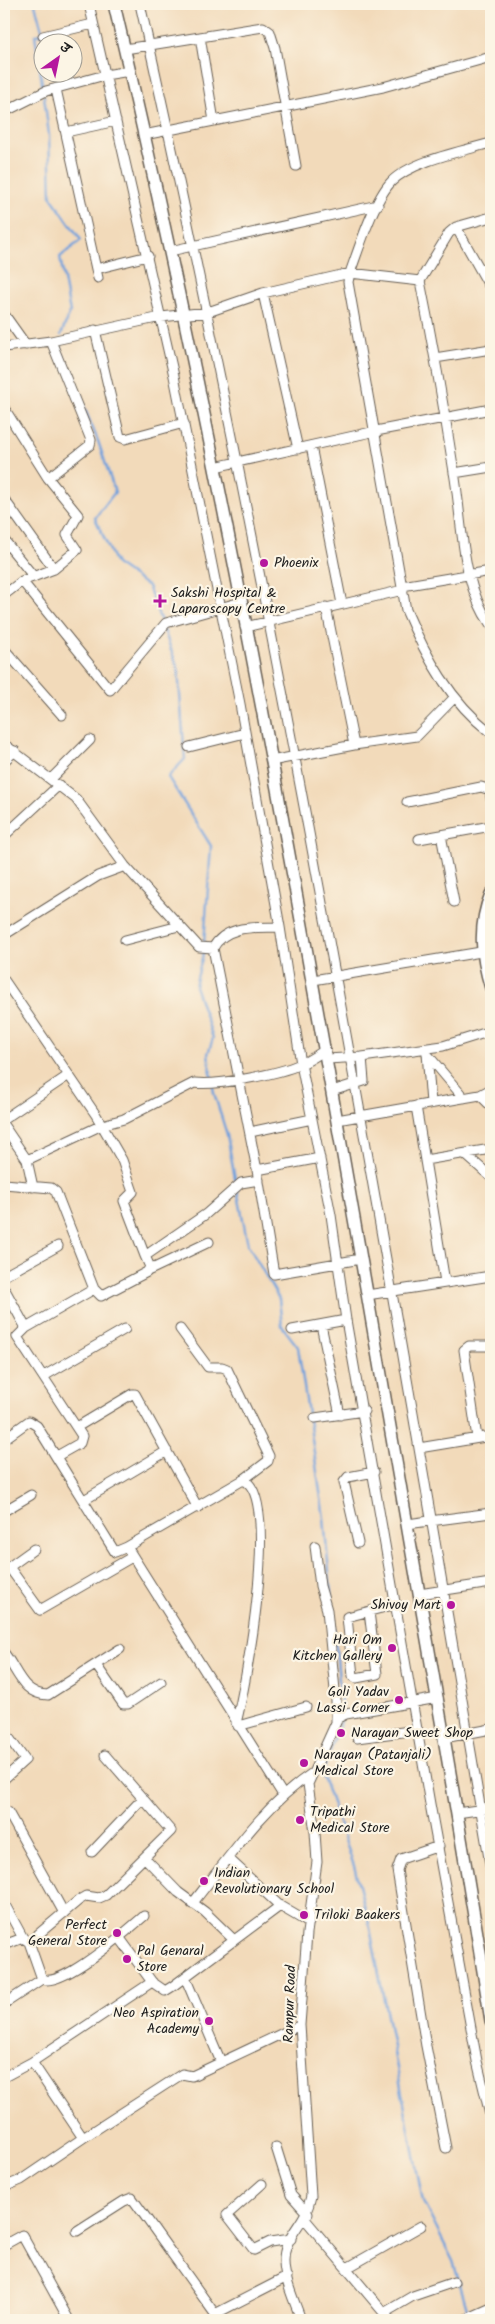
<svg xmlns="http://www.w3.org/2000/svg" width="495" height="2324" viewBox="0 0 495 2324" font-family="Kalam,'Playpen Sans Deva',sans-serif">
	<rect width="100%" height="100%" fill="#fcf5e5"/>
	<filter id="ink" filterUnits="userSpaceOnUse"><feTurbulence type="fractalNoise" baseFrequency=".02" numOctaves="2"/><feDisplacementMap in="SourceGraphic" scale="10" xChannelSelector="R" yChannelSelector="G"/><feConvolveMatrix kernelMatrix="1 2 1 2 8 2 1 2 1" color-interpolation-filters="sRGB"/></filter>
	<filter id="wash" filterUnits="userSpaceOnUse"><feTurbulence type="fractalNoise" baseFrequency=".0096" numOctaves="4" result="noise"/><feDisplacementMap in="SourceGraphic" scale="20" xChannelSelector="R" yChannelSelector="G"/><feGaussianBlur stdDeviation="1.12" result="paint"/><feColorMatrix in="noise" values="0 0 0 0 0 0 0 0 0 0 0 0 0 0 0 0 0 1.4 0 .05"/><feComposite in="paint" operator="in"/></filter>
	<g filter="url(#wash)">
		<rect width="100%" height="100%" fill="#f2daba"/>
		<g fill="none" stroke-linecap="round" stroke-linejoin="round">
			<path stroke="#72a1db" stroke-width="2.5" d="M35,4L43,34L35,35L43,90
				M44,96L49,135L51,197L81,240L60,257L70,312L61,335
				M61,341V351L98,441L115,492L95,518L116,564L148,586L162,624
				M164,630L178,669L185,759L168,777L211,846L204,944
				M204,950L195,986L213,1038L208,1054L214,1093L227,1135L236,1184
				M237,1189L248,1245L279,1299L282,1326L298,1347L324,1518L342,1713
				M341,1721L322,1774L354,1866L370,1928L423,2202L453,2261L469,2315"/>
		</g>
	</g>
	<g filter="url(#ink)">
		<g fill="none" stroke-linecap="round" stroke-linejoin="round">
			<defs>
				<path id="street" d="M89,4L174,376L240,704L280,927L301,1064L331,1215L346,1320L430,1804L477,2061L491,2119
					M140,4C279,622 385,1246 491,1870
					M43,36L93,24
					M200,37L214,121
					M125,49L263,27L270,32L275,48L296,166
					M56,89L98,278
					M4,112L46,91L105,75L130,71
					M66,132L116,121
					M144,135L383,87L491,57
					M491,143C463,151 411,161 391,182C374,200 359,248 350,273L348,282L406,610C426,657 450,701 491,733
					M456,227L491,289
					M170,251L378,205
					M96,269L148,256
					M420,281C433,345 444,408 454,472C463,523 460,582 491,625
					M263,293L298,449
					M4,314L26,345
					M95,330L120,437L125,439L184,423
					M4,347L51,341L161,317L208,312L263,293L350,273L420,281L449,233L456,227L491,217
					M435,358L491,349
					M4,408L48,478L78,515L67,535L77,550L54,569L22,581L4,595
					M311,446L342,604
					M215,467L376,431L491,409
					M454,473L491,467
					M48,478L90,445L91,440L51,341
					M4,499L54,569
					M4,540L34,577
					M22,581L110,690L166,623L241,602
					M402,586L491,571
					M326,607L354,745
					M245,627L403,590
					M4,649L62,715
					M4,744L76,799L125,866L199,947L213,948L257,1170L274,1274L361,1259
					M189,747L245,733
					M4,761L15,751
					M271,761L354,745L417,736L454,698
					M51,779L90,740
					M407,802L481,787L490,790L491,798
					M441,835L454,902
					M4,836L59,785
					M419,839L491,826
					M4,935L98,876L125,866
					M125,940L179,926
					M213,948C226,924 256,928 280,927
					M4,980L96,1115L122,1160L133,1192L124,1201L145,1256
					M313,980L481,952
					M427,1053L431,1103
					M427,1054L464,1098
					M362,1057L443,1046L491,1031
					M327,1059L362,1057L364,1081L332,1091
					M480,1095L491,1106
					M416,1106L445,1282
					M4,1119L69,1075
					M337,1120L480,1095L491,1089
					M4,1126L27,1160L33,1187
					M250,1132L312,1119
					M466,1155L491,1177
					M27,1160L102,1125L124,1119L194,1083C218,1086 278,1074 301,1064C309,1061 317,1055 325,1050
					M425,1160L491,1149
					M257,1170L320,1158
					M4,1184L51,1188L56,1192L94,1289
					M150,1270L209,1242
					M4,1276L58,1246
					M4,1288L26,1328L17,1337L82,1436L80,1443L57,1456
					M367,1295L491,1276
					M321,1325L340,1415
					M26,1328L94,1289L101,1296L147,1272L150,1267L145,1256L206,1214L241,1183L259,1180
					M180,1329L208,1367H222L227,1369L269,1456L268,1461L243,1480
					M292,1330L346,1320
					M44,1376L125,1329
					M315,1418L364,1411
					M77,1427L132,1394H135L198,1508
					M477,1438L464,1350L469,1346H491
					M4,1439L29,1421L37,1426L115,1552L127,1547L283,1795
					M419,1448L491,1436
					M84,1500L167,1451
					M4,1511L31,1495
					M407,1524L491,1513
					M358,1543L344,1482L348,1477L374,1472
					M315,1546L320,1586L327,1610L336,1700V1721
					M127,1547L243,1480C282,1493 245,1689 236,1723
					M34,1549L9,1567L40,1610L132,1557
					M419,1594L491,1583
					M369,1612L377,1674L356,1678L353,1676L347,1617L397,1604
					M4,1653C18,1671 22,1694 48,1695L120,1649
					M96,1665L123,1704H128L161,1682
					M238,1726L306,1707
					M4,1731L25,1760L4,1779
					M357,1738L418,1730
					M444,1738L491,1729
					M8,1812L64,1913
					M457,1813L491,1808
					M439,1846L401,1859L397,1870L426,2046L446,2148
					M92,1852L143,1798
					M145,1858L178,1892L205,1912L234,1940
					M228,1858L280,1906
					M4,1903L23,1938
					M192,1904C228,1859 263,1806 311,1774
					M119,1937L152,1982
					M29,1942L79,1900L86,1896L99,1898L106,1895L171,1831L105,1755
					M4,1945L23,1938L29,1942L42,1979C61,1989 128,1930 144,1916
					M185,1977L221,2062
					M4,2004L42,1979
					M4,2077L32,2062
					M83,2138L182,2074L192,2076L300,2025
					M276,2147L291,2195L308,2214
					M262,2184L227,2215L254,2250L270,2242L291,2239
					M4,2187L21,2180L83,2138L32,2062L152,1982L165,1991L173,1986L280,1906L309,1923
					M304,2218L390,2320
					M77,2231L124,2201L132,2198L215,2314L287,2277
					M4,2245L22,2235L69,2320
					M347,2268L421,2226
					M384,2313L413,2296L454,2282
					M301,2320C294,2298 277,2268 287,2245C296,2224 306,2221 311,2196L300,2025L307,1933L317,1862L315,1832L308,1784L338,1718L346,1714L438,1698
					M464,2320L491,2308"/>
				<path id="secondary" d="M114,4C215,432 293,866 368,1299C409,1540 453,1780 491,2021
					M491,894C478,926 481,956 491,988"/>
			</defs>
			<use href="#street" stroke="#675e53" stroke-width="11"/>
			<use href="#secondary" stroke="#675e53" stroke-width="14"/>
			<use href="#street" stroke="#fff" stroke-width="9"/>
			<use href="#secondary" stroke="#fff" stroke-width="11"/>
		</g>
	</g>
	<g fill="#b5179e" stroke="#fcf5e5" stroke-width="2">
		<circle cx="264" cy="563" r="5"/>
		<path d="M157.5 593.5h5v5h5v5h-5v5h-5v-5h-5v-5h5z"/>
		<circle cx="451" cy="1605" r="5"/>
		<circle cx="392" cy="1648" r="5"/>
		<circle cx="399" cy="1700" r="5"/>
		<circle cx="341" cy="1733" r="5"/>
		<circle cx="304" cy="1763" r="5"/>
		<circle cx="300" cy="1820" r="5"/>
		<circle cx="204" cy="1881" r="5"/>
		<circle cx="304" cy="1915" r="5"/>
		<circle cx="117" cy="1933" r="5"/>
		<circle cx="127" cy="1959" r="5"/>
		<circle cx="209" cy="2021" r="5"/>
	</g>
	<g text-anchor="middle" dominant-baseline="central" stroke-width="4.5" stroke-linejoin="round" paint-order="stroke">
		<g font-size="14" fill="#1c1c1c" stroke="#fcf5e5" text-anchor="start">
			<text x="274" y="563">Phoenix</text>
			<text x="171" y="593">Sakshi Hospital &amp;<tspan x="171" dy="16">Laparoscopy Centre</tspan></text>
			<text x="441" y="1605" text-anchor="end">Shivoy Mart</text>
			<text x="382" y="1640" text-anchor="end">Hari Om<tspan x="382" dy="16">Kitchen Gallery</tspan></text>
			<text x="389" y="1692" text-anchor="end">Goli Yadav<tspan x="389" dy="16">Lassi Corner</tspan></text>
			<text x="351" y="1733">Narayan Sweet Shop</text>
			<text x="314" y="1755">Narayan (Patanjali)<tspan x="314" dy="16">Medical Store</tspan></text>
			<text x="310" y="1812">Tripathi<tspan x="310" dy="16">Medical Store</tspan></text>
			<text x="214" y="1873">Indian<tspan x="214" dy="16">Revolutionary School</tspan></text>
			<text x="314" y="1915">Triloki Baakers</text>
			<text x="107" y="1925" text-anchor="end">Perfect<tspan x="107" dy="16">General Store</tspan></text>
			<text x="137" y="1951">Pal Genaral<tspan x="137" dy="16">Store</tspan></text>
			<text x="199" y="2013" text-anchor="end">Neo Aspiration<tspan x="199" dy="16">Academy</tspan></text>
		</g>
		<g font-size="14" fill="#1c1c1c" stroke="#fcf5e5">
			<text transform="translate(290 2004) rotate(-88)">Rampur Road</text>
		</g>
	</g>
	<rect width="495" height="2324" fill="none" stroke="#fcf5e5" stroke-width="20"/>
	<g transform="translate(58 58) rotate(33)"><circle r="24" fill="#fcf5e5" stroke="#a29e95"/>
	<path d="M0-4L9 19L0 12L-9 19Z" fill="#b5179e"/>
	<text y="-8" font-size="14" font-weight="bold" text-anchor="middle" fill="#1c1c1c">उ</text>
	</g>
</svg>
